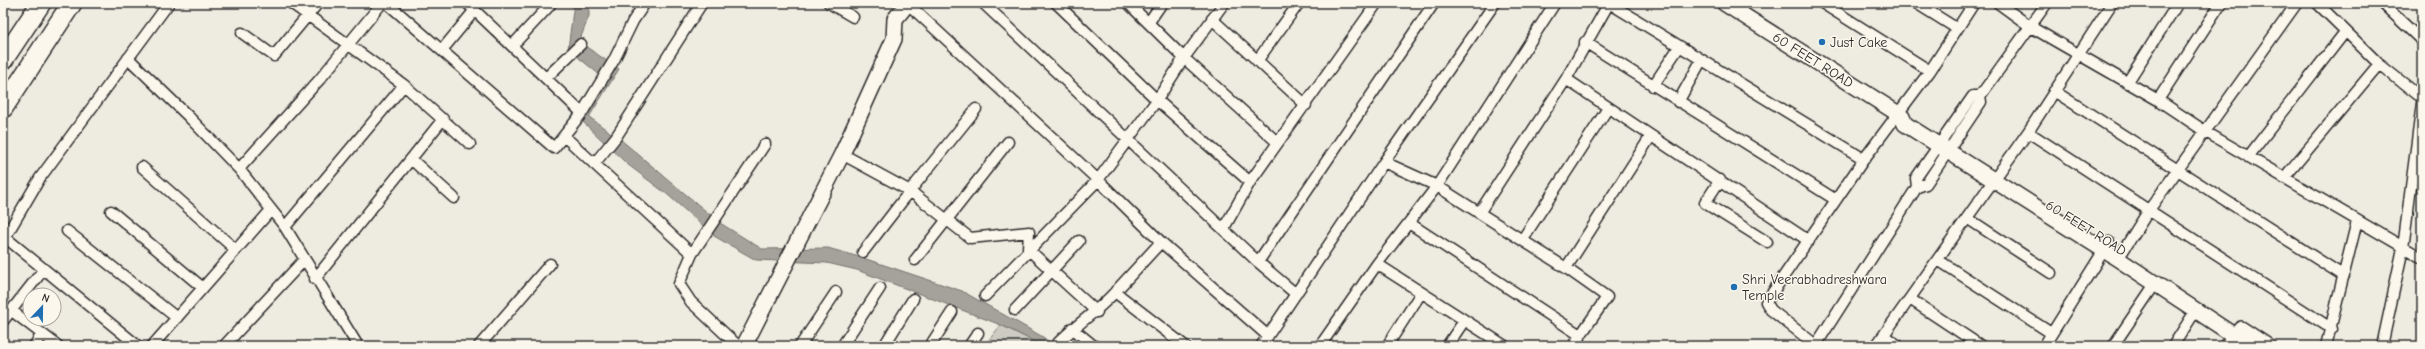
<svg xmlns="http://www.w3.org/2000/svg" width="2425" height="349" viewBox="0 0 2425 349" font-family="'Comic Neue',sans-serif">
	<rect width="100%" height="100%" fill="#eeebe0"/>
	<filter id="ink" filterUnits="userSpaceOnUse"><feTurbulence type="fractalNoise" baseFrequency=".025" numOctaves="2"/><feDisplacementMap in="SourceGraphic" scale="8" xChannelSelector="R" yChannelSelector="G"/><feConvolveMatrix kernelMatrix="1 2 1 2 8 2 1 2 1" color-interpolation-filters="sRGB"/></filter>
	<g filter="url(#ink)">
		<path fill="#cecbc2" stroke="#7c7b76" d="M1001,325L1033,341L1039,346H984Z"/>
		<path fill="#a4a29a" stroke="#74726e" d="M574,3H589V16L579,42L619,69L589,117L621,140L720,223L762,249L828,248L866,259L962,291L1043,337L1054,346H1039L1033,341L1001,325L857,270L827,263L756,260L714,236L668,195L627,164L583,122L606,80L568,49Z"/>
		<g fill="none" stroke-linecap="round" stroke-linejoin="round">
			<defs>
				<path id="street" d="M291,3L404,85L470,144
					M387,3L554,148L582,113L467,3
					M829,3L853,17
					M907,3L1098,180L1161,242L1268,336
					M983,3L1258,262L1296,294
					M1056,3L1157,100L1250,182
					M1128,3L1184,58L1277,142
					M1609,3L1864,159
					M1822,3L1930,71
					M1916,3L1956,28
					M1998,3L2031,27L2158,100L2206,132L2422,258
					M2317,3L2379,64L2422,98
					M2382,3L2422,41
					M1212,19L1306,105
					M1149,22L1162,3
					M242,33L274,56L318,3
					M1585,42L1836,200
					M512,46L550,5
					M442,50L475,10
					M128,58L188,116L239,169L320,79L382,3
					M1257,61L1299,3
					M546,78L581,44
					M1566,79L1809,241
					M2127,83L2178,3
					M1653,86L1679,47
					M2054,91L2344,276
					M1980,96L2047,3
					M2158,100L2221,3
					M1678,102L1701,61
					M582,113L614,60L633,21L645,3
					M2028,132L2332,329
					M564,136L692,254
					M842,154L910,191L976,109
					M2248,157L2345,32
					M411,159L454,198
					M1384,162L1495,3
					M594,164L616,137L702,3
					M142,167L236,250
					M239,169L285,227L358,346
					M2284,178L2379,64
					M1720,180L1705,203L1767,242
					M111,211L203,288
					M1479,213L1566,79L1609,3
					M1967,218L2051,273
					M1409,223L1580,335
					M285,227L404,85
					M1224,228L1250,182L1377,3
					M67,231L177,318
					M6,238L138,346
					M1522,240L1608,108
					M3,241L40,178L169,3
					M1161,242L1115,292L1185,346
					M863,252L910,191L970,238L1029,232L1028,249L1097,312
					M2118,259L2149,210L2297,3
					M915,260L1008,142
					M1938,260L2051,333
					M1258,262L1434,3
					M1377,264L1505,346
					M1566,268L1651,136
					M315,279L443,119
					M985,296L1098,180L1157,100L1184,58L1224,3
					M1910,299L1981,346
					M1015,310L1079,241
					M12,311L58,346
					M3,321L44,269
					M1072,328L1094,346
					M1884,336L1899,346
					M1056,345C1075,325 1096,313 1115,292
					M1816,345L1917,187L1926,184L1981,102L1980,96H1973L1916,178L1917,187
					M34,346L42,334
					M152,346L271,210
					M224,346L304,260
					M479,346L550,264
					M738,346L691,302L679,284L692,254L765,144
					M800,346L836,292
					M842,346L880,288
					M884,346L913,299
					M930,346L952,312
					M969,346L978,333
					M1261,346L1384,162L1437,186L1566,268L1607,297L1573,346
					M1320,346L1377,264L1437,186L1555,3
					M1387,346L1421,293
					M1447,346L1464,321
					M1817,346L1771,310L1766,302L1864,159L1930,71L1974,3
					M1876,346L2028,132L2112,3
					M2044,346L2109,242
					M2113,346L2155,284
					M2173,346L2196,310
					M2225,346L2232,335
					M2326,346L2357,221
					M2382,346L2403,248L2422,103"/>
				<path id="secondary" d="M1724,3L1897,113L1902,117L1905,124L2118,259L2250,346
					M2241,329L2267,346
					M744,346L842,154L894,39L895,19L908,3"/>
				<path id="highway" d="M3,60L41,3
					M3,108L72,3"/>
			</defs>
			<use href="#street" stroke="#2b2b2b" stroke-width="13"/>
			<use href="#secondary" stroke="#2b2b2b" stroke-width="18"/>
			<use href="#highway" stroke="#2b2b2b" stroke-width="22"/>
			<use href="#street" stroke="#fbf7ec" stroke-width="10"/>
			<use href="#secondary" stroke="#fbf7ec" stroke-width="15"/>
			<use href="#highway" stroke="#fbf7ec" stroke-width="19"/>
		</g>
	</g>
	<g fill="#1f6fb2" stroke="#fbf7ec" stroke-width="1.5">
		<circle cx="1822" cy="42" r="4"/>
		<circle cx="1734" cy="287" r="4"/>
	</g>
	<g text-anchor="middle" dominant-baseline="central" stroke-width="3" stroke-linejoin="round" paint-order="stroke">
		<g font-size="14" fill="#2b2b2b" stroke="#fbf7ec" text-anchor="start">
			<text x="1830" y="42">Just Cake</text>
			<text x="1742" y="279">Shri Veerabhadreshwara<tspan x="1742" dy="16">Temple</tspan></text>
		</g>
		<g font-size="14" fill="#2b2b2b" stroke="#fbf7ec">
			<text transform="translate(1813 60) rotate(32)">60 FEET ROAD</text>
			<text transform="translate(2086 228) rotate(32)">60 FEET ROAD</text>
		</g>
	</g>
	<rect width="2425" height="349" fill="none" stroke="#fbf7ec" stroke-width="16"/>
	<rect x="8" y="8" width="2409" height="333" fill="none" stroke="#2b2b2b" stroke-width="1.5" filter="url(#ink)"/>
	<g transform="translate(42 307) rotate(22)"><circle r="19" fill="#fbf7ec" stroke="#a8a59f"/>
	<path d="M0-3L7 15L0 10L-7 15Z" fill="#1f6fb2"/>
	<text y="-6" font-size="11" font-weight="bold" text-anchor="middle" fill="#2b2b2b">N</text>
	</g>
</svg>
